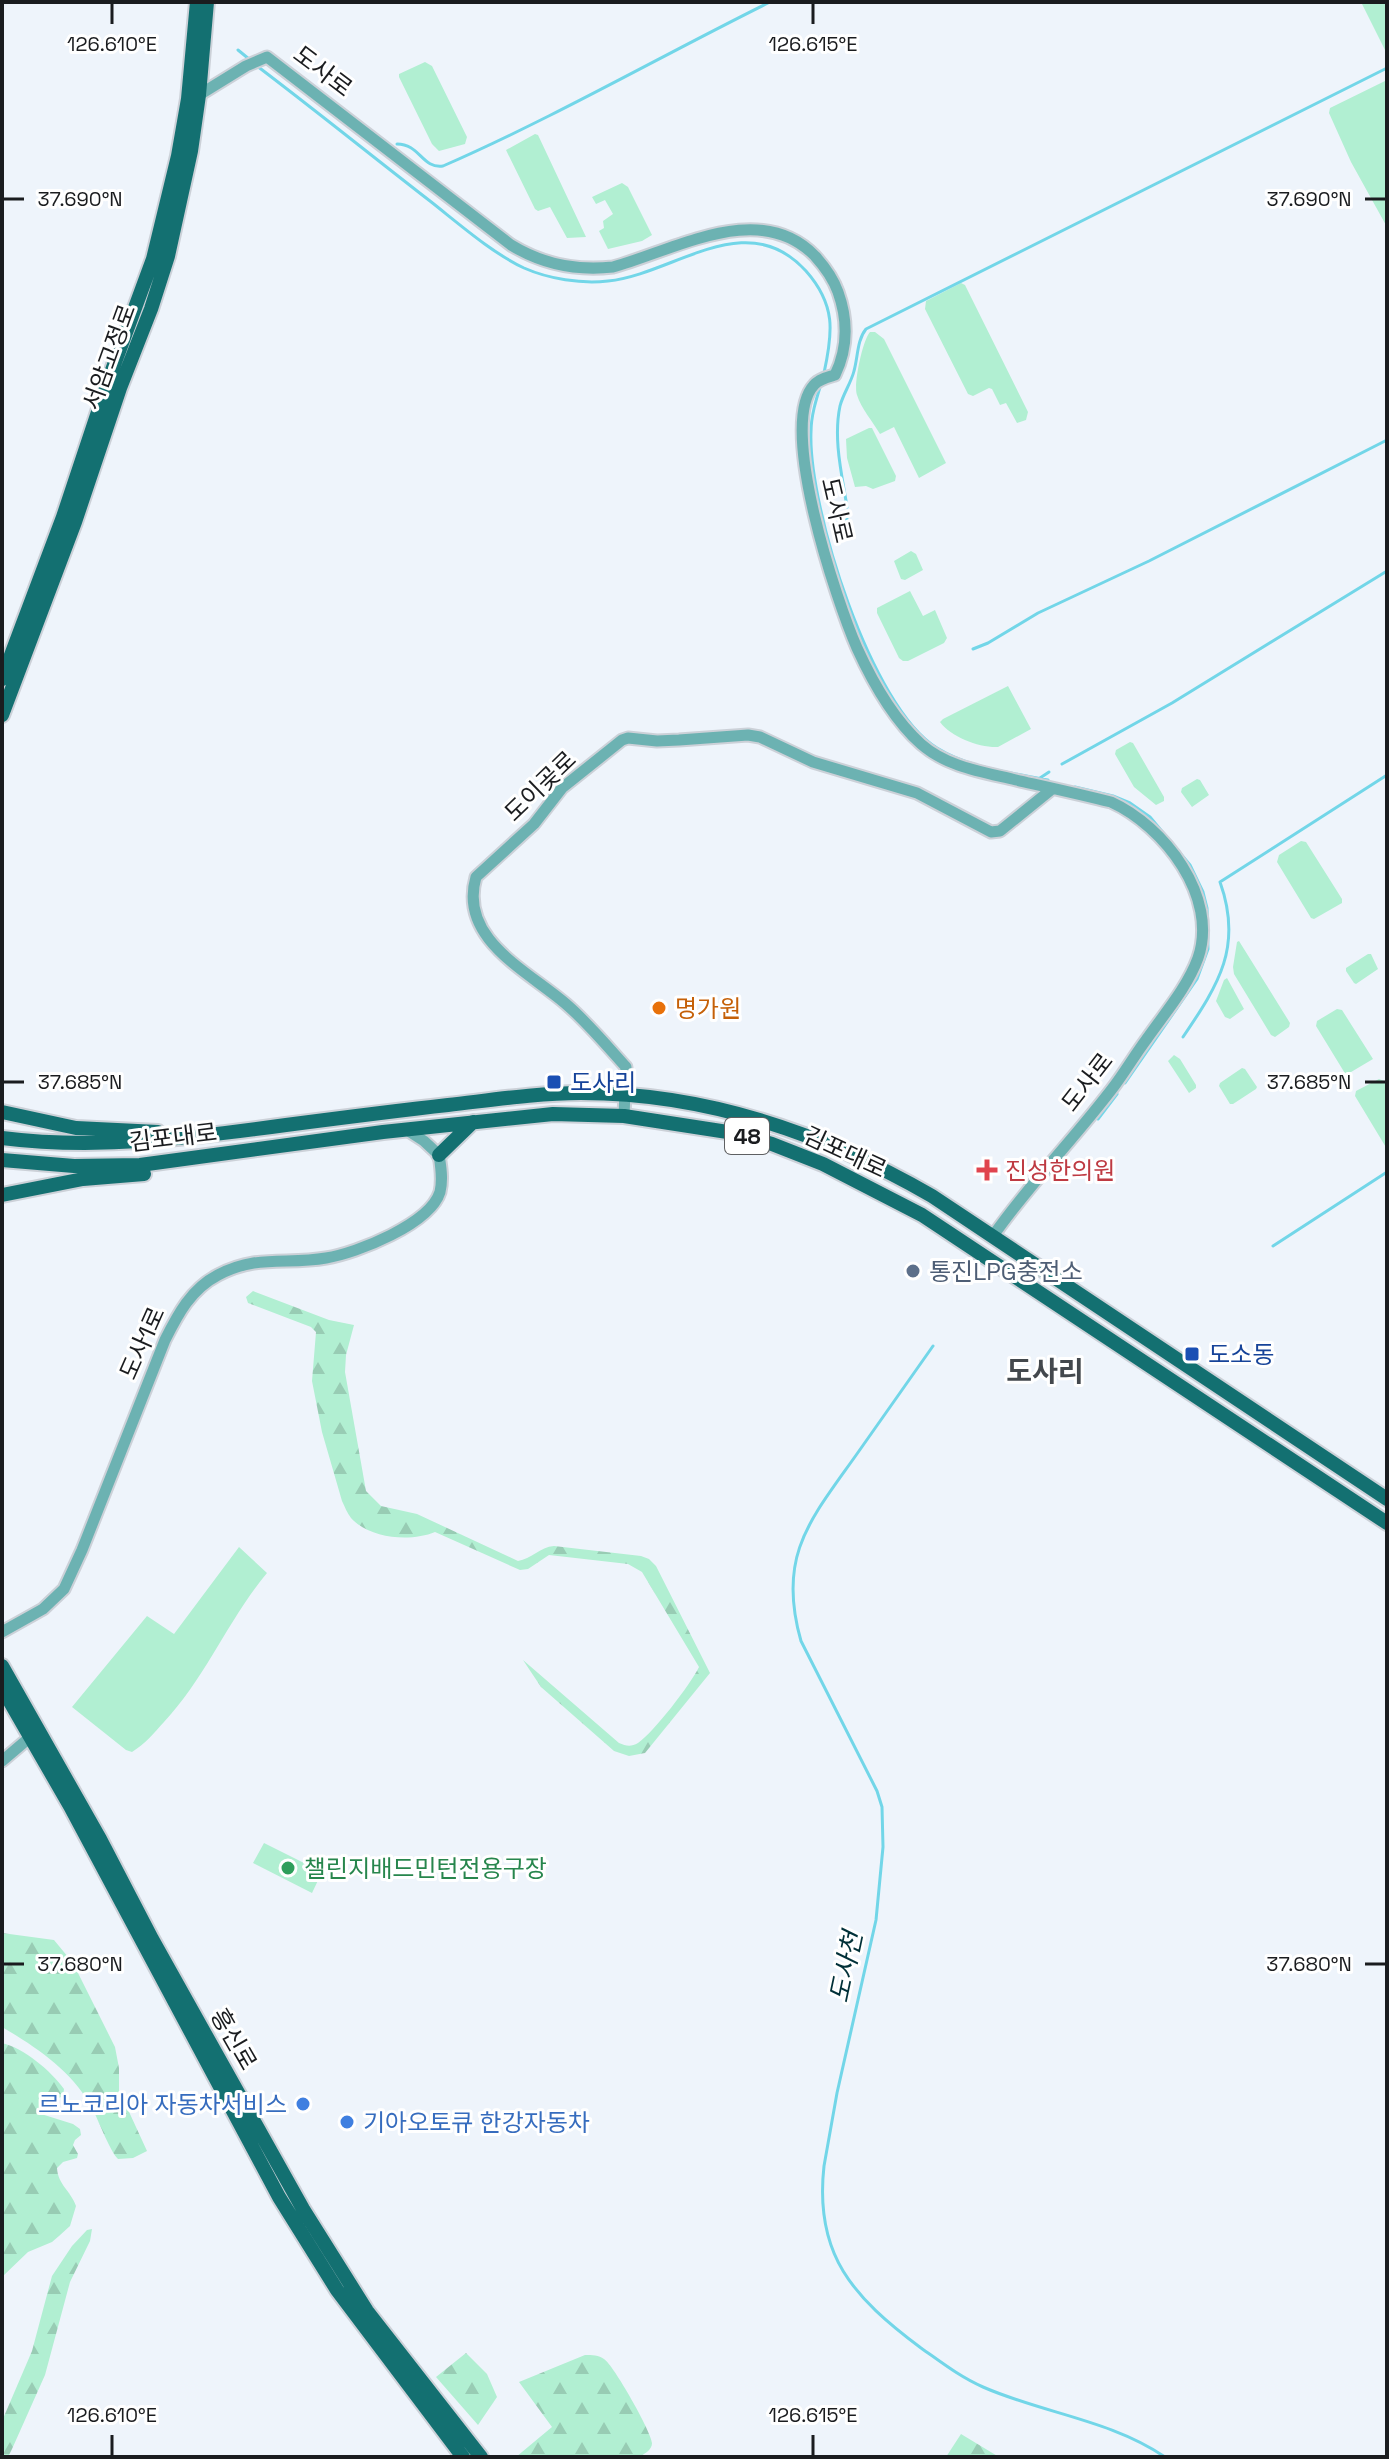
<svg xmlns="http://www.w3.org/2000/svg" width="1389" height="2459" viewBox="0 0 1389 2459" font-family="'Space Grotesk','Noto Sans KR',sans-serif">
	<defs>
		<pattern id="forest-firs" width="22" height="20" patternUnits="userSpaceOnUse" patternTransform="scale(2)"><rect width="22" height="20" fill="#b1efd2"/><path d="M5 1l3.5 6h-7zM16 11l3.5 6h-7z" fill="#98ccb4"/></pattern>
	</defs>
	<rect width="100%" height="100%" fill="#eef4fb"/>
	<path fill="url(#forest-firs)" d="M253,1291L329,1320L354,1325L346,1355L345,1372L366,1491L381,1506L417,1514L518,1561C531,1559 540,1547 554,1546L641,1556L649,1559L656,1566L710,1673L645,1753L629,1756L614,1751L541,1687L523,1660L619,1743C626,1746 631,1747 638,1743C654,1732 690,1685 699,1667L642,1572L628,1564L549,1555L528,1569L520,1570L435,1532C411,1542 370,1539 351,1518C347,1513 345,1507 342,1501L322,1432L312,1381L316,1332L311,1327L248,1303L246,1297Z
		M2,1933L54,1940L73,1963L115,2047L119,2068V2090L147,2151L133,2158L118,2159C109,2150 98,2118 90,2104C69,2069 36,2047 2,2027Z
		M2,2043C24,2048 51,2071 64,2089L63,2096L41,2107L38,2113L73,2124L80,2129L81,2135L75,2140L73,2145L78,2154L77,2158L63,2162L57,2168C58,2185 71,2191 76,2206L70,2226L59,2236L52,2242L28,2252L2,2277Z
		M92,2229L90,2241L70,2282L45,2375L12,2449L8,2457H2V2421L32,2351L52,2276L72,2246L87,2230Z
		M466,2353L487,2374L497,2397L478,2425L436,2377Z
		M585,2355C592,2355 599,2355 604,2359C613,2364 652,2433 652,2443C652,2450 645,2453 640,2457H516L552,2427L519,2382Z
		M961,2434L999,2457H946Z"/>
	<path fill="#b1efd2" d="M1361,2H1387V51L1385,50Z
		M425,62L432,66L467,137L465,144L439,151L432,144L399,77V74Z
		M1387,80V227L1351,162L1329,113L1330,108Z
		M535,134L538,135L586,237L567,238L550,207L538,211L535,209L506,150Z
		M622,183L628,187L652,235L642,241L608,249L599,231L604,228L603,221L613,214L605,200L596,204L592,197Z
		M961,283L965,285L1028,412L1026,420L1017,423L1006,403L1000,405L992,389L989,388L973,396L968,394L925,309L926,301Z
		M870,332H875L884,339L946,463L919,478L894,427L880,434C873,422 861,408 857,395C853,385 863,339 870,332Z
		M869,428H872L896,476L895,481L873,489L866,486L855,487L847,458L846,439Z
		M911,551L916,554L923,570L905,580L901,579L894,561Z
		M910,591L923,616L935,610L947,638L944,643L908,661H903L899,658L877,613V608Z
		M1008,686L1031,729L998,747C980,748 951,737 940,722L943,719Z
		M1130,742L1133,743L1164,797V801L1156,805L1134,787L1115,754L1116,750Z
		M1197,779L1200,780L1209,795L1192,807L1181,792L1182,788Z
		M1301,841L1306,842L1342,899V903L1314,919L1311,918L1277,862L1279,855Z
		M1239,941L1290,1023L1289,1027L1275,1037L1271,1035L1234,974L1233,967L1237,942Z
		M1368,954H1371L1378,969L1356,984L1354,983L1346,971V968Z
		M1227,978L1244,1009L1230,1019L1225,1017L1216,1001L1224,980Z
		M1337,1009L1342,1010L1373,1059L1346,1075L1316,1026L1317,1021Z
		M1174,1055L1180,1059L1196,1085V1088L1189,1093L1168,1061Z
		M1242,1068L1245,1069L1257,1087L1256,1089L1233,1104H1230L1219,1086L1220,1083Z
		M1379,1079L1384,1081L1387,1086V1149L1355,1096L1356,1091Z
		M239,1547L267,1573C228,1620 206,1677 164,1722C154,1733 145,1744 132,1752L126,1750L72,1707L147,1616L174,1634Z
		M264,1843L322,1872L312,1893L253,1863Z"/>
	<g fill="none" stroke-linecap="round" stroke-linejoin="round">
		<path stroke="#72d6e8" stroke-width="3" d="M238,50L249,59
			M257,66C315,110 372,156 430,201C458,223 492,253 524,268C549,279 581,284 608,281C675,274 746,205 806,271C836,305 833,332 824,373
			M397,144C420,144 422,169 443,166C555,117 661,56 770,2
			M821,384C816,400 811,416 811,432C808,507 871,708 937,748C969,768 1012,773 1048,780
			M847,507C842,475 833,439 840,406C843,394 851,383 854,371C858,357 857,340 866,329L1387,68
			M839,541L843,534L847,519
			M973,649L988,643L1038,613L1149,561L1387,440
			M1062,764L1172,703L1387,571
			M1040,778L1049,772
			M1075,787L1113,796L1130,803L1150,817L1190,865L1203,892L1207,908L1208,949L1197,979L1125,1083
			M1183,1037C1219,984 1243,946 1220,882L1387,775
			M1098,1119L1117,1094
			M1273,1246L1387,1172
			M933,1346C908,1381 884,1416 859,1451C812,1518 776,1554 801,1641L877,1791L882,1807L883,1847L876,1920L837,2093L824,2166C814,2255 853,2297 921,2348C941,2362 960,2377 983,2387C1042,2413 1111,2420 1165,2457"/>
		<defs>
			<path id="minor" d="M199,95L246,66L267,57L511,245C542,264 577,271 613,267C675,250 760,199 815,256C825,267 833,278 838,292C848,320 848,348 835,375C828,377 819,379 814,385C777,425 837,602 857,648C872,681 893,719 921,744C947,767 983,772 1016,780C1047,787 1079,794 1111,802C1164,826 1219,897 1198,958C1187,988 1164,1014 1146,1040C1135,1055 1126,1070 1115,1085C1076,1137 1030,1183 993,1236
				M624,1116L626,1067C607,1046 588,1023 566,1004C528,971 458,939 476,877L534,824L562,788L622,740L628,738L657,741L679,740L748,735L760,737L813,762L917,793L991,832L1000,831L1052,789
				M2,1632L43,1609L64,1589L82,1550L165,1340C178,1314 191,1289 218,1275C258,1254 286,1265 326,1258C357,1253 430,1224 440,1192C443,1180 441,1167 439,1155L424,1141L407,1130
				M2,1761L35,1733"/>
			<path id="major" d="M2,679L63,517L111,373L153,259L178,156L188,99L197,2
				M2,715L75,522L120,388L151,309L168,256L191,151L199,95L207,2
				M2,1112L76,1128L158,1132
				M2,1138C96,1150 192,1138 286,1125C340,1118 394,1111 448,1105C492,1100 537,1093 581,1093C706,1093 825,1134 932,1196L1387,1499
				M439,1155L473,1122
				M2,1160L74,1166L140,1165L383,1132L553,1114L624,1116L734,1133L772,1144L823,1164L922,1215L1387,1523
				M2,1195L83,1179L144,1174
				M2,1666L100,1839L152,1939L303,2209L367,2311L481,2457
				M2,1688L70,1806L279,2197L337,2290L463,2457"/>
		</defs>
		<use href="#minor" stroke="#ccd1d8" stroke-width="15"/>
		<use href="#major" stroke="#ccd1d8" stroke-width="18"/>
		<use href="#minor" stroke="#6cb2b2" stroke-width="11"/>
		<use href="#major" stroke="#137071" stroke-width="14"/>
	</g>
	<path fill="none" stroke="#1a1c1f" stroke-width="3" d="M112,4V24M813,4V24M4,199H24M1365,199H1385M4,1082H24M1365,1082H1385M4,1964H24M1365,1964H1385M112,2435V2455M813,2435V2455"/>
	<circle fill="#e8710a" stroke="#fff" stroke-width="3" cx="659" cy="1008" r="8"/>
	<g fill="#1a4fb4" stroke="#fff" stroke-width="3">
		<rect x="546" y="1074" width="16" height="16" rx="4"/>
		<rect x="1184" y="1346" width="16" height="16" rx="4"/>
	</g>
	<path fill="#e0444e" stroke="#fff" stroke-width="3" d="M983 1158h8v8h8v8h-8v8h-8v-8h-8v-8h8z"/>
	<circle fill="#5c6f8a" stroke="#fff" stroke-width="3" cx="913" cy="1271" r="8"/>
	<circle fill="#2e9e5b" stroke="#fff" stroke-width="3" cx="288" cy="1868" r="8"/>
	<g fill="#3f7fe0" stroke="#fff" stroke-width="3">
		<circle cx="303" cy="2104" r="8"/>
		<circle cx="347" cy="2122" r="8"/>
	</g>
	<g text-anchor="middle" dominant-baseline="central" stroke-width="6" stroke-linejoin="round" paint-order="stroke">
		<rect fill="#fff" stroke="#5f6062" stroke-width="2" x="725" y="1118" width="44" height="36" rx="6"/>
		<g font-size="22" font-weight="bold" fill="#1a1c1f">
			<text x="747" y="1136">48</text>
		</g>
		<g font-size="24" fill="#1a1c1f" stroke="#fff">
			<text transform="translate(323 71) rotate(37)">도사로</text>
			<text transform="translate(109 357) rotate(-70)">서암고정로</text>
			<text transform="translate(837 510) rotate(77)">도사로</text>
			<text transform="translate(540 786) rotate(-44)">도이곶로</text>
			<text transform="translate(1087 1082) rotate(-52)">도사로</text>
			<text transform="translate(173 1137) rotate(-7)">김포대로</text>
			<text transform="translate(845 1152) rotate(25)">김포대로</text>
			<text transform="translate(142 1343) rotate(-66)">도사1로</text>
			<text transform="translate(234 2039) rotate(60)">흥신로</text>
		</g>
		<g font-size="24" fill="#c56008" stroke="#fff" text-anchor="start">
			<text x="675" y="1008">명가원</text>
		</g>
		<g font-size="24" fill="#164399" stroke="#fff" text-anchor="start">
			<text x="570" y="1082">도사리</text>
			<text x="1208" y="1354">도소동</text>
		</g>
		<g font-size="24" fill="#be3a42" stroke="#fff" text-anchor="start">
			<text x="1005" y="1170">진성한의원</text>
		</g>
		<g font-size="24" fill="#4e5e75" stroke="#fff" text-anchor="start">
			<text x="929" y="1271">통진LPG충전소</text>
		</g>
		<g font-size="24" fill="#27864d" stroke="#fff" text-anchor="start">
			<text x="304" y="1868">챌린지배드민턴전용구장</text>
		</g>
		<g font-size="24" fill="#366cbe" stroke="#fff" text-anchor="end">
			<text x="287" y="2104">르노코리아 자동차서비스</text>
			<text x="363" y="2122" text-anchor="start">기아오토큐 한강자동차</text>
		</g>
		<g font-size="26" font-style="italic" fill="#003038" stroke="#fff">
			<text transform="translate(846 1967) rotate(-78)">도사천</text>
		</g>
		<g font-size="28" font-weight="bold" fill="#43484d" stroke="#fff">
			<text x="1045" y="1371">도사리</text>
		</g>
	</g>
	<g font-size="20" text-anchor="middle" fill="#1a1c1f" stroke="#fff" stroke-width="6" stroke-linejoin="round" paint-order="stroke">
		<text x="112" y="51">126.610°E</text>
		<text x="813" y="51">126.615°E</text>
		<text x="80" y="206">37.690°N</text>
		<text x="1309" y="206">37.690°N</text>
		<text x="80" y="1089">37.685°N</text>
		<text x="1309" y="1089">37.685°N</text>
		<text x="80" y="1971">37.680°N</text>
		<text x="1309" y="1971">37.680°N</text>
		<text x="112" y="2422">126.610°E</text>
		<text x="813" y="2422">126.615°E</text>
	</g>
	<rect width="1389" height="2459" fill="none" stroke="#1a1c1f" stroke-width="8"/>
</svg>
